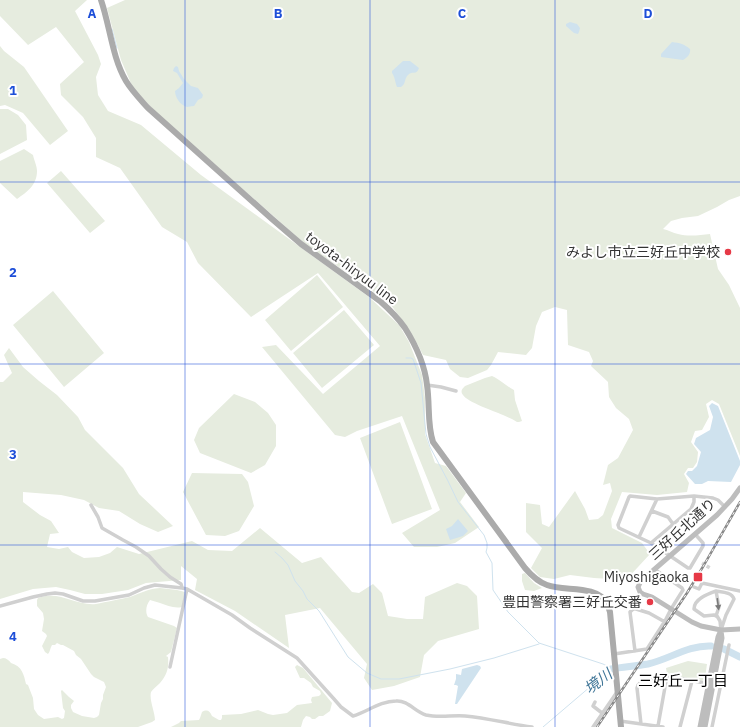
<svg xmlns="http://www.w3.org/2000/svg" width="740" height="727" viewBox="0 0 740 727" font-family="'IBM Plex Sans','Noto Sans JP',sans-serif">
	<rect width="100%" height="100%" fill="#fff"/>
	<path fill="#e6ecdf" d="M0,0H87L75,11L98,55L101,64L96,77L98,95L108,111L141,125L201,175L369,297L399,325L409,342L422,375L425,398V434L435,463L446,466L466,493L460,502L479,527L455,543L437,547H414L402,533L440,510L402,416L357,431L345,437L335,435L262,347L276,345L323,394L380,346L318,273L251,317L198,263L187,242L162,227L120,168L96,157V138L83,117L61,95L60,84L84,62L56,27L28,45L0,16Z
		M125,0H740V196L729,200L717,207L698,216L682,218L671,221L663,229C668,230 673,233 678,234C689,237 700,235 710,234L718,269L729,285L740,308V456L719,404L712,400L706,404L709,417L702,430L695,431L691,442L698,452L697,462L693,468H688L684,474L689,483L687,492L657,495L622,492L611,519L612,528L642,543L650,554L626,580L594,578L570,575L554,579L540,577L531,568L542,548L526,532V503L540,505L542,524L549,527L575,491L585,509L589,520L598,519L603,515L612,491L610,483L603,485L608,465L618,458L633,430L629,419L616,408L609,397L608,382L591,366L593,361L589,352L568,345L567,310L555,307L542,312L536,326L532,348L526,355L498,352L491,365L487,370L468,378L460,377L450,369L446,360L423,355L418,345L405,324L391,305L362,283L305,244L157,113L133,88L121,60L107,8Z
		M0,46L4,51L24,67L68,131L50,145L23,113L5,105L0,106Z
		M0,109H8L18,115L26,125L27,140L0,154Z
		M24,149L33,155C34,160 37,166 37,171C37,185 27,192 17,199L0,183V161Z
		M61,171L105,221L90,233L47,183Z
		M317,275L343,307L291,351L265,320Z
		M53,291L104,353L64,387L13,325Z
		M344,310L374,345L322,388L293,353Z
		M9,348L23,367L39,381L57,395L78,417L85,430L123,468L139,494L173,526L158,532L140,524L119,511L99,508L84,500L61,495L23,492V502L40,515L51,521L59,533L50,534L47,547L59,549L68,547L72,552L84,558L99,557L110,553L117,547L139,554L192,541L208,550L232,551L260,528L302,563L321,557L352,592L359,593L373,584L382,593L388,616L407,619H423L425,597L457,583L467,586L477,596L479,629L438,641L424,655L420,677L394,686L372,690L364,678L367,664L320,608L285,615L289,648L235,611L195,590L197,579L181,566V580L146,583L128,590L102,594H85L70,590L56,587L33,589L0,599V382H3L12,373L4,355Z
		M492,376C501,380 506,386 514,390L515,400L522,421L519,422H517C512,419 507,417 503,415C494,411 467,402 463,395C460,391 462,389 465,386L485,378Z
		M234,394L255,402L268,413L276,425V446L265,465L251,473L200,453L194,440L199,428Z
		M400,422L432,509L392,524L360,438Z
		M192,473L242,474L248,482L254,506L239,531L225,536L206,535L183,492Z
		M525,573L534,583L542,588L534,591L525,590L522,581V574Z
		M160,588L177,590L185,592L182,607C174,609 167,605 160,603C157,602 153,601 150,600C146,605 145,612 148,617L174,626L177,628L171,652L166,656L168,657C169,668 167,675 160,683C157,686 153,689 151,692C149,700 155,712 155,720L152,722L138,727H0V659L3,658C6,658 9,660 11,663C22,666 24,675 26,684L28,685L33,698L34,709L38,715L44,719L58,717L62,719L64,718L65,711L63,708L61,691L62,690L69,697L74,701L71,705V708L73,712L82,716L94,718L97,717L99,715L101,703L103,699V695L106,687L104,682L94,677L91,674L81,659L76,655L74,651L63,645H61L57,643L55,645H52C50,648 50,652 48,654L45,652L42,646L47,636L46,634L42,631L44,619L43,613L37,606V600L38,598C60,590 75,606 96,604C106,602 121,599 130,597C141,593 147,589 160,588Z
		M688,661L707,664L705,678L702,681L667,674L666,668Z
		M297,665L303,668L332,703L330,711L323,716H319L315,719H312L310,717L306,716L303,720L301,727H171L179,723L181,721L199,720L200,718L202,712C207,709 210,711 212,716L219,720H221L222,718V715L241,714L258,710L268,714L273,715L287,713L297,705L312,703L311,700L312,697L319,696L321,694L320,691L313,687L311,683L304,678H300L295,667Z"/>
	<path fill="#cfe2ee" d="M570,22L577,24L580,28L579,32L578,34L574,33L566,26V24Z
		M672,42C680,43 684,44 690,49C691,54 687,58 683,60L661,57V54Z
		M403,61H410L419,68C416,76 413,70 408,75C404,79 406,84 401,87H397C395,82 395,77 392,73V71Z
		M176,66L178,67L179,71L184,79L191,86L198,88L203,95L202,98L198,100L194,106C192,106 188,107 187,107C180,105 175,97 175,91L179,88L183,83L177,73L173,71L174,68Z
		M712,403L718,406L740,461V465L731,482L708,481L702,484H695L686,474L688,471H692L697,466L701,452L694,444L696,438L710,430L713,417L709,406Z
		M458,519L468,531L463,536L450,540L446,529L452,526Z
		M477,665L480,666L481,668L457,704H455L458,686L456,685H454L456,679V674L461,675L462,669Z"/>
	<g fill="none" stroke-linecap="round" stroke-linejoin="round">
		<path stroke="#cfe2ee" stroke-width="1" d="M112,29L117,48
			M406,358H411L413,359L421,383L426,434L430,447L448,481L458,502L484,535L487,543V548L486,552L492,563L493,590L508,612L539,643L603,664L609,667L611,669L543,727
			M275,552L282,558L288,565L295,581L303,591L307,599L319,611L348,657L367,673L381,679H399L450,669L494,658L539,644"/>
		<path stroke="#cfe2ee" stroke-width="7" d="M724,649L740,657
			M611,669C623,667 636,666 648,664C670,659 688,645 711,646"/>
		<path stroke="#d6d6d6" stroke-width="3.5" stroke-dasharray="3.5 2" stroke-linecap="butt" d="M702,563L710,568"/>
		<path stroke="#d0d0d0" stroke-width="3.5" d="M427,385L441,387L456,391
			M91,505L98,517L102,528L123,540L136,547L149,556L161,569L170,577L181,584L182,588
			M652,511L668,517L673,524
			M695,534L703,543V546L690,568H688L651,543L619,528L618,525L629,497L630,496L657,499L694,496L713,498L718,500L725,507
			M639,537L657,499
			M651,543L691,509L694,502V496
			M694,587L699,589L702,583L740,591
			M716,591C722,592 732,592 734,599L726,615L721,630L720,621L717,616L714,615L704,616L694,609C694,599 708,594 716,591Z
			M716,591L719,607L716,616
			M0,606L33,597L47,594L55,593L63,594L83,601H95L129,595L144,588L155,585L182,588L187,589L232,615L250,628L297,658L334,699L341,707L353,716C367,712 380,701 396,701C408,700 415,712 426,715C439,718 452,715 465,716C487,718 510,724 532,727
			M635,651L630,612C632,610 633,608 636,609L649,613L665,622
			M614,654L647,649L665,621L671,609L683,590L682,588L654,569
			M170,667L187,589
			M595,702L593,706L602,713
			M620,721L663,727
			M641,724L637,688L638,685L643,680L667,676L710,684
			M658,726L667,676
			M593,727L617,692
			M680,727L692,681
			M712,727L729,645"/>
		<path stroke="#bdbdbd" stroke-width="5" d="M740,488L732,499L717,515L641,581L638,587L640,592L643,594L652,597L692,622L701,626L721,630L740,629
			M700,727L718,637L721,630
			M705,727L722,638L721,631"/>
		<path stroke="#ababab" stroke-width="6" d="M101,0C110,26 112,57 126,81C132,91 140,99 148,108L272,219L301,244L380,301C389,309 398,318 405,328C415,344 425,366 427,385C430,404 427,424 433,442L525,568C531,575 538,582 547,585C565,592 595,584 607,603C608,606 609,609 610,612L621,727"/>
		<defs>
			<path id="rail" d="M597,727L687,593L704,565L740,502"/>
		</defs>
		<use href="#rail" stroke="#888" stroke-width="2.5"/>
		<use href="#rail" stroke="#fff" stroke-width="1" stroke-dasharray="3" stroke-linecap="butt"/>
	</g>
	<defs><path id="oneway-solid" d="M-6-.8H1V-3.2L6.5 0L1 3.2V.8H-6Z"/></defs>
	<use fill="#7a7a7a" href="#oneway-solid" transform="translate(718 604) rotate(83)"/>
	<path fill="none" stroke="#1d4ed8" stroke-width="1" stroke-opacity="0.55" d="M185,0V727M370,0V727M555,0V727M0,182H740M0,364H740M0,545H740"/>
	<g fill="#e63946" stroke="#fff" stroke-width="1.5">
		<circle cx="728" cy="252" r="4"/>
		<rect x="693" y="572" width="10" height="10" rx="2"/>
		<circle cx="650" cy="602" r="4"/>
	</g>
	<g text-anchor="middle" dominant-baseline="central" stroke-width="4" stroke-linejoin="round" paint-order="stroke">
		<g font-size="14" fill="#333" stroke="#fff" text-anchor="end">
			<text x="720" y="252">みよし市立三好丘中学校</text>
			<text x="689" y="577">Miyoshigaoka</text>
			<text x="642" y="602">豊田警察署三好丘交番</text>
		</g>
		<g font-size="14" fill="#333" stroke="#fff">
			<text transform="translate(352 268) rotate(37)">toyota-hiryuu line</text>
			<text transform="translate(682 529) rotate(-42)">三好丘北通り</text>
		</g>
		<g font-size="15" fill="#000" stroke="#fff">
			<text x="683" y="680">三好丘一丁目</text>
		</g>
		<g font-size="15" font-style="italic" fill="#3f7597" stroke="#fff">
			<text transform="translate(598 681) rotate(-37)">境川</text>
		</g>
	</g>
	<g font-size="13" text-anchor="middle" font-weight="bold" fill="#1d4ed8" stroke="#fff" stroke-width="4" stroke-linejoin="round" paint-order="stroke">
		<text x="92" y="18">A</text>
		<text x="278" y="18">B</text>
		<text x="462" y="18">C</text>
		<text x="648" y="18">D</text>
		<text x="13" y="95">1</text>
		<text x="13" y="277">2</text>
		<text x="13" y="459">3</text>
		<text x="13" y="641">4</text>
	</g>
</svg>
